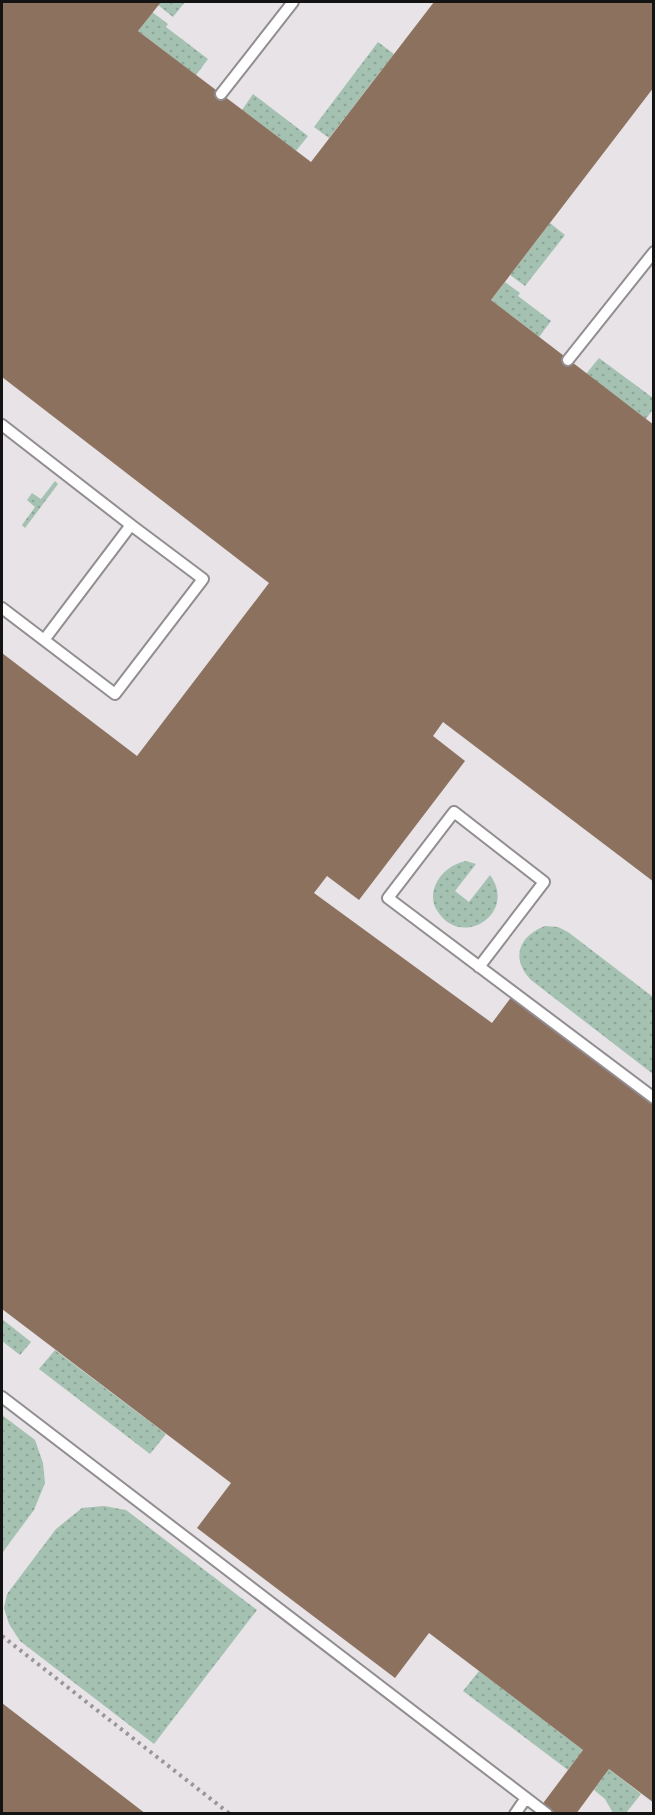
<svg xmlns="http://www.w3.org/2000/svg" width="655" height="1815" viewBox="0 0 655 1815" font-family="Cabin,sans-serif">
	<defs>
		<pattern id="grass-dots" width="8" height="8" patternUnits="userSpaceOnUse" patternTransform="scale(1.5)"><rect width="8" height="8" fill="#a4c1b1"/><path d="M2 2h.1M6 6h.1" fill="none" stroke="#8ca597" stroke-width="1.8" stroke-linecap="round"/></pattern>
	</defs>
	<rect width="100%" height="100%" fill="#e7e3e7"/>
	<path fill="url(#grass-dots)" d="M161,2H185L173,17L158,5Z
		M152,12L168,24L166,27L208,59L196,75L138,31Z
		M378,42L394,54L329,138L314,127Z
		M253,94L308,136L296,151L242,110Z
		M550,223L565,235L525,286L510,275Z
		M505,282L520,293L518,296L551,321L539,337L491,300Z
		M599,358L653,398V409L646,419L586,374Z
		M55,481L58,484L25,528L22,525L35,507L27,500L32,493L41,499Z
		M466,861L476,864L455,891L469,902L490,875C518,913 462,949 438,912C432,904 432,895 435,886C441,872 452,864 466,861Z
		M545,926L558,927L568,932L653,997V1074L531,980C510,958 519,936 545,926Z
		M2,1319L31,1342L20,1355L2,1341Z
		M55,1350L166,1434L150,1454L39,1369Z
		M2,1415L35,1440L43,1463L45,1483L34,1510L2,1553Z
		M104,1506L126,1510L257,1610L154,1744L20,1641L9,1624L4,1608L7,1594L56,1529L82,1508Z
		M479,1671L583,1750L568,1770L463,1691Z
		M609,1769L641,1794L626,1813H613L605,1799L594,1790Z"/>
	<path fill="#8d715f" d="M2,2H161L138,31L311,162L434,2H654V87L491,300L654,425V882L443,722L433,736L465,761L359,900L327,876L314,893L492,1023L512,996L654,1104V1803L609,1769L576,1814H535L583,1750L429,1633L395,1678L197,1528L231,1483L2,1309V653L137,756L269,583L2,377Z
		M2,1703L146,1814H2Z"/>
	<g fill="none" stroke-linecap="round" stroke-linejoin="round">
		<defs>
			<path id="service" d="M221,94L293,2
				M568,360L654,252
				M2,425L131,525
				M2,608L115,694L203,579L131,525L44,640
				M479,967L544,882L454,812L388,898L654,1098
				M2,1397L547,1814
				M515,1814L526,1798"/>
		</defs>
		<use href="#service" stroke="#918d91" stroke-width="14"/>
		<path stroke="#999699" stroke-width="4" stroke-dasharray="3 4.5" stroke-linecap="butt" d="M2,1636L230,1814"/>
		<use href="#service" stroke="#fff" stroke-width="10"/>
	</g>
	<rect width="655" height="1815" fill="none" stroke="#141314" stroke-width="6"/>
</svg>
